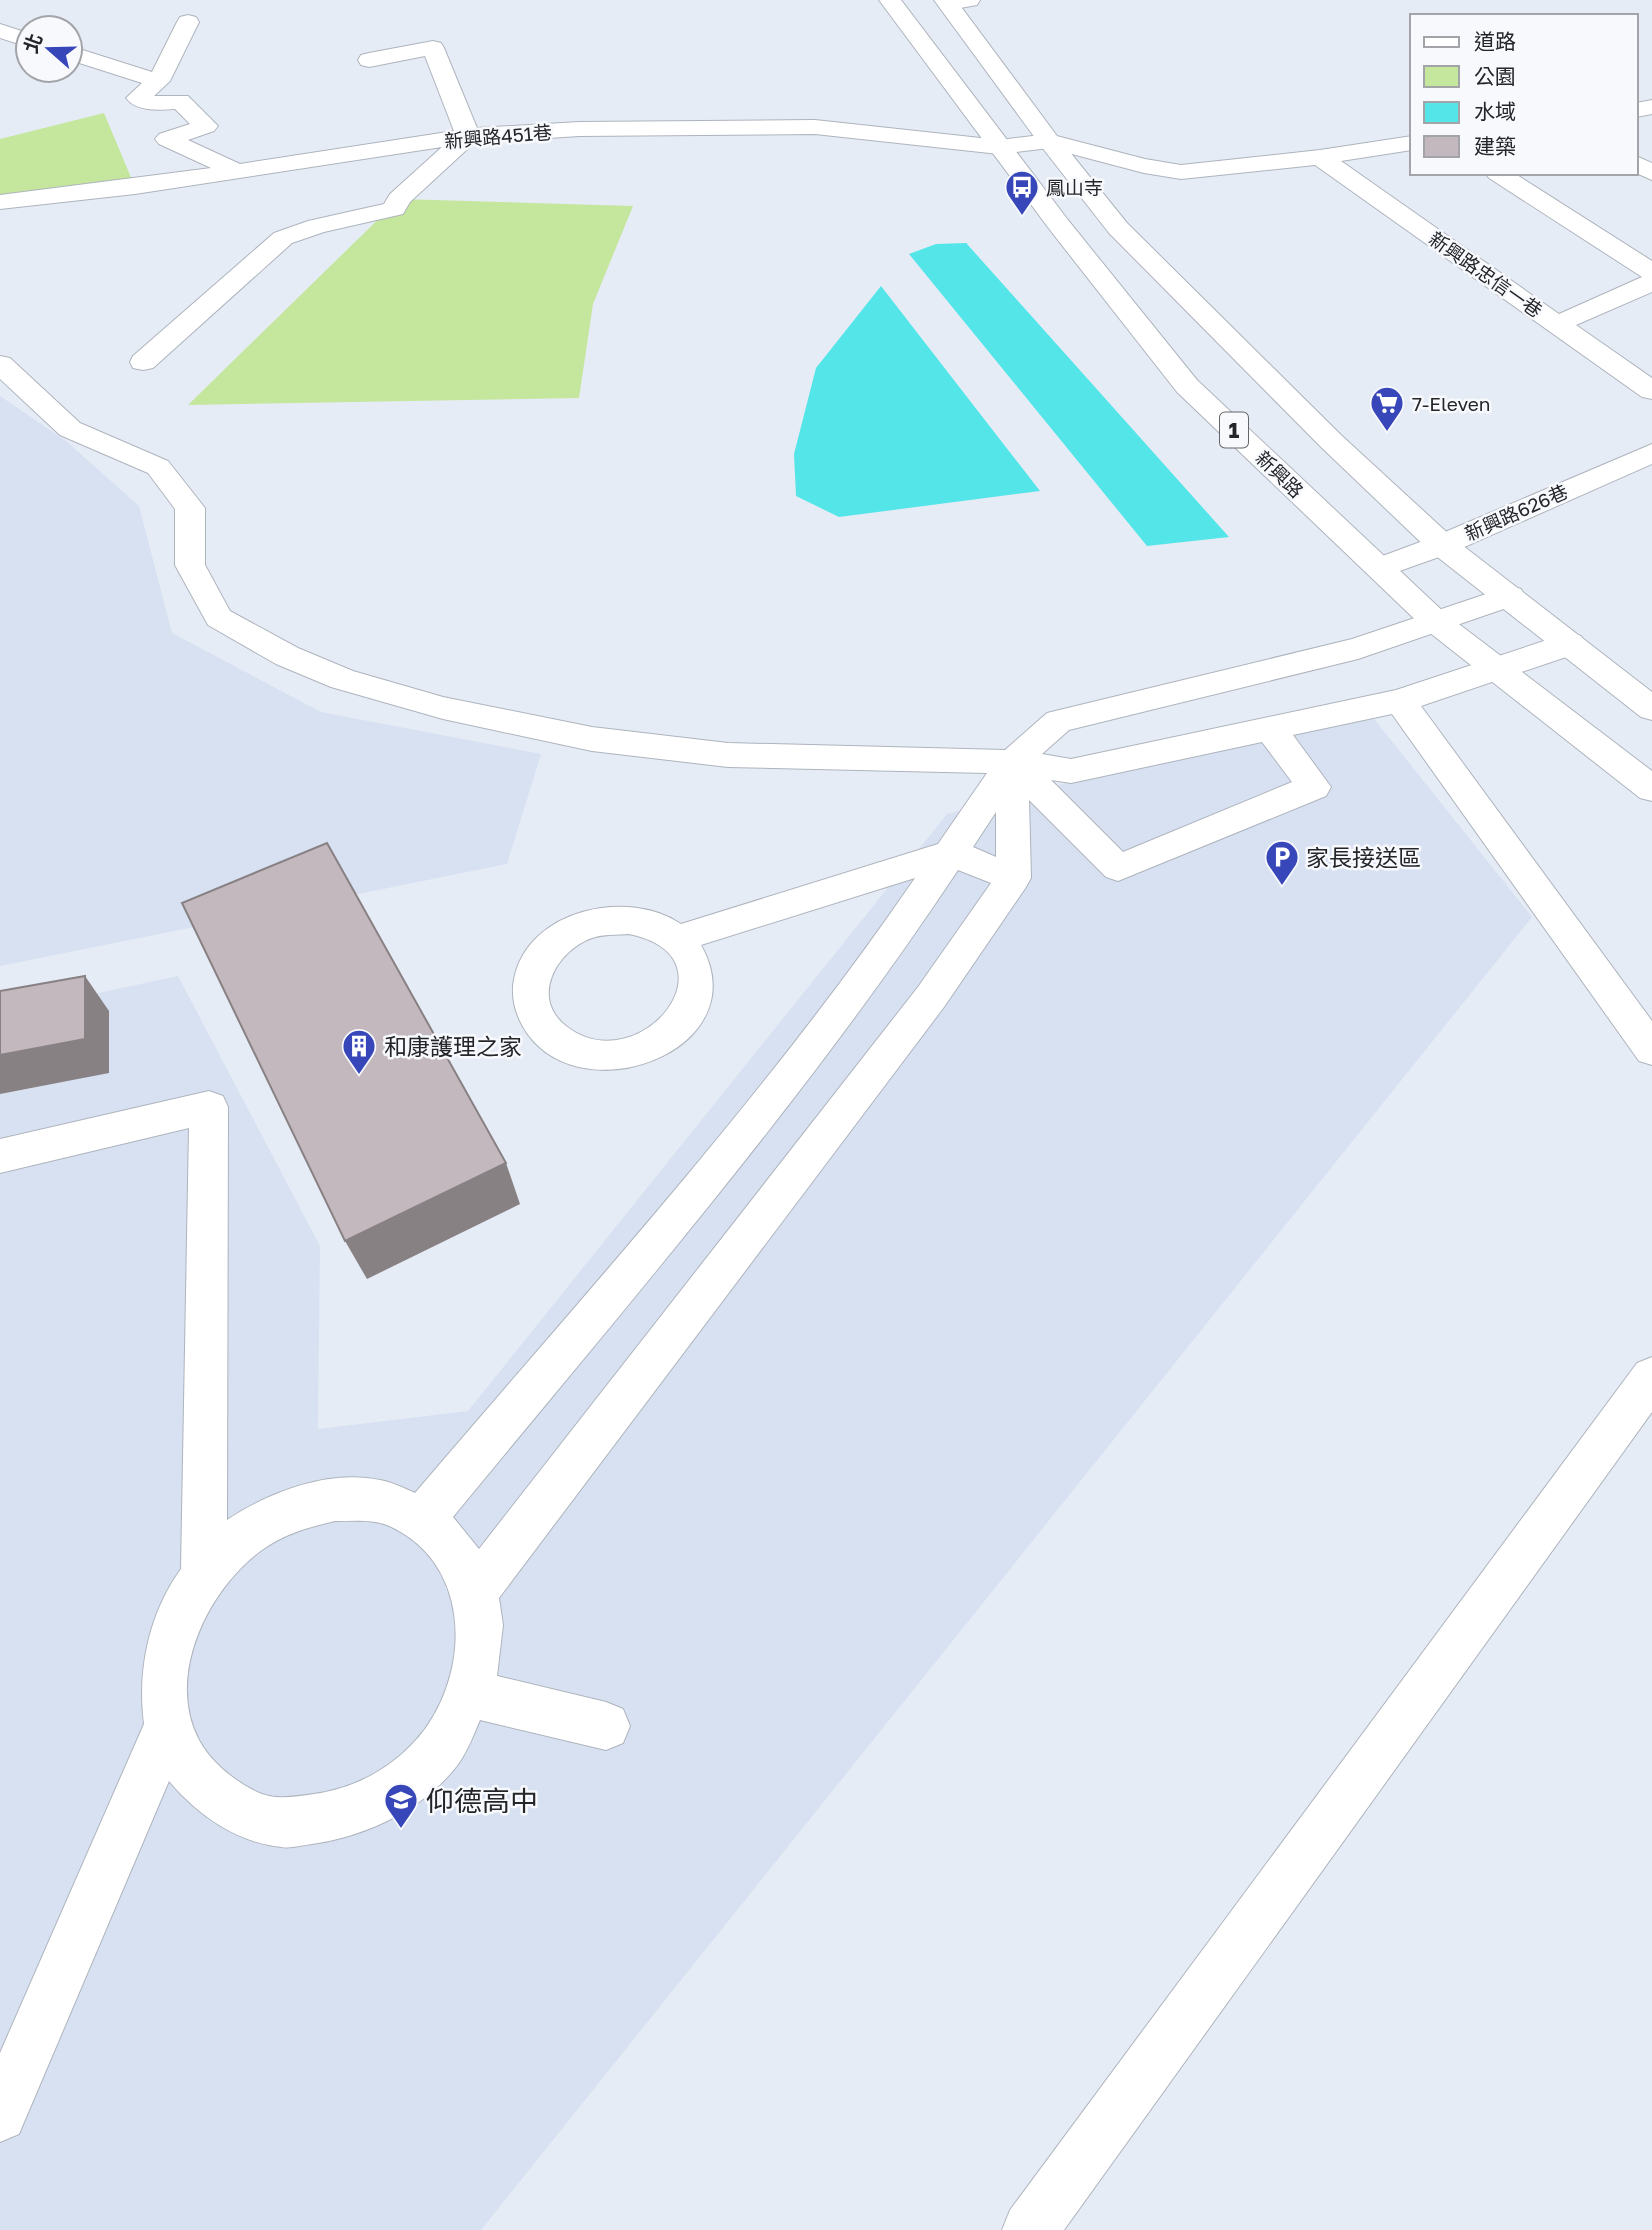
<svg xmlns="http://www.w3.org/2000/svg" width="1652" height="2230" viewBox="0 0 1652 2230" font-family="'Golos Text','Noto Sans TC',sans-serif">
	<rect width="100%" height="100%" fill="#e6ecf6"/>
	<path fill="#d7e1f2" d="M0,396L66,441L139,506L172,633L321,712L541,754L507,864L0,966Z
		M1363,705L1532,917L481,2230H0V1014L178,976L320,1246L318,1429L468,1411L947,814Z"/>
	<path fill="#c5e69d" d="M104,113L135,187L0,202V139Z
		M399,199L633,206L593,304L579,398L188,405Z"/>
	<path fill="#54e5e8" d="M967,243V244L1229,537L1147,546L909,254L936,244Z
		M881,286L1040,491L839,517L796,496L794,454L816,368Z"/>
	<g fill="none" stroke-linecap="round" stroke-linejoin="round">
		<defs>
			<path id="minor" d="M941,0H980L977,5L949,10L941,9L938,4Z
				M188,15L196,17L199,22L170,81L154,96H188L218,126L214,131L188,140L240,164L454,131L425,56L369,67L361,65L358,60L361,55L369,53L433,41L441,43L444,48L477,128L579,122L815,120L999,140L1049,134L1145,159L1181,165L1320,150L1412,136V150L1341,161L1559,314L1642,277L1489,178L1485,173H1514L1652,261V292L1576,325L1652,378V399L1642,397L1315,165L1181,179L1144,173L1049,148L999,154L815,134L579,136L474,143L410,202L403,214L324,232L292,243L153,368L143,370L133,368L130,362L133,356L274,233L308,221L384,204L390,194L442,147L135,194L0,209V195L211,168L159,144L155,139L159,134L190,124L175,109C159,110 136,112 126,98L142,83L70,60V46L152,72L177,22L180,17Z
				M0,24L28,33V47L0,38Z
				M1652,100V114L1636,117V103Z
				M1636,156L1652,163V180L1636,173Z
				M0,356L10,358L80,423L168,461L205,508V565L230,611L298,648L353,671L443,697L592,727L728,743L1005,750L1047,713L1352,639L1510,586L1521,589L1525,596L1521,603L1358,659L1069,730L1042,754L1071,759L1396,690L1559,636L1570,633L1581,636L1586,644L1581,652L1421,706L1652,1021V1065L1639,1061L1392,714L1293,735L1331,787L1326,796L1118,881L1106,877L1029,800L1031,878L1026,887L944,1007L499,1598L503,1625L497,1676L606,1702L623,1709L630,1726L623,1743L606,1750L480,1720C474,1734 468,1750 459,1763C425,1809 367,1836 312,1844C302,1845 291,1849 281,1847C235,1842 197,1814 169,1781L19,2134L0,2142V2053L144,1724C137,1670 149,1613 181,1569L189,1128L0,1173V1139L209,1091L223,1096L228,1107L227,1520C269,1492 329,1469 380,1480C392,1482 404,1488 415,1493C586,1292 766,1096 915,878L701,945C761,1052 573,1119 522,1025C514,1010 511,995 514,979C528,909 628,888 681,924L938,844L987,773L728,767L592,751L443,719L331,687L276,664L208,625L175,565V509L148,473L60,435L0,379ZM1262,742L1292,782L1123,852L1051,780L1071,783ZM996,812V857L973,847ZM958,870L991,883L918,987L479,1549L453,1517C627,1305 807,1098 958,870ZM629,934C741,957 639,1083 566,1026C530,998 556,951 592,938C603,934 617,935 629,934ZM335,1521C352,1521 371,1519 387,1525C469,1560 472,1664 425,1729C398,1765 358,1788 314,1794C292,1797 273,1801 253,1790C232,1779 210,1761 199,1740C165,1676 208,1589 262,1550C284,1534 309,1527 335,1521Z
				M1652,444V464L1453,552L1380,578L1369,575L1365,568L1369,561L1431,538Z
				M1652,1357V1412L1064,2230H1002L1010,2210L1637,1363Z"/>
			<path id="major" d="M879,0H901L1068,220L1197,380L1447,615L1652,771V801L1640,798L1425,629L1177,392L1050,230Z
				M934,0H956L1057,136L1127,223L1341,435L1453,538L1652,692V720L1641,717L1431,552L1321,447L1109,233L1041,146Z"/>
		</defs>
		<use href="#minor" stroke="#aeb4bd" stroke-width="2"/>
		<use href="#major" stroke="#aeb4bd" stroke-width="2"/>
		<use href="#minor" fill="#fff" fill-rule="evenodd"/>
		<use href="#major" fill="#fff" fill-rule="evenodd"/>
	</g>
	<path fill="#888184" d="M85,976L109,1011V1073L0,1094V1055Z
		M506,1163L520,1204L367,1279L345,1241Z"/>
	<path fill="#c3b8bd" stroke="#888184" stroke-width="2" d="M327,843L506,1163L345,1241L182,903Z
		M85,976V1039L0,1055V991Z"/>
	<defs>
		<symbol id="bus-pin" viewBox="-11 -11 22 30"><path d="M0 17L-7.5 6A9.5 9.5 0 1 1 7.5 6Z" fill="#3746b8" stroke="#f7f9fd"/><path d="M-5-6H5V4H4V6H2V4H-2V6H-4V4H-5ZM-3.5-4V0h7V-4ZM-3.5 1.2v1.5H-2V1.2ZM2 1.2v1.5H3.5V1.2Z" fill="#fff"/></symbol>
		<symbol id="supermarket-pin" viewBox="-11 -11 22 30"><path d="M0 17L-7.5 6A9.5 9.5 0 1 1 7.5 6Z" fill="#3746b8" stroke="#f7f9fd"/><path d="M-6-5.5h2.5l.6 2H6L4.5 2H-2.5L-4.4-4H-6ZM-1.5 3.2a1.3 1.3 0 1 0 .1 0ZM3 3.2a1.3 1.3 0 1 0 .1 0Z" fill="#fff"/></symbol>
		<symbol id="parking-pin" viewBox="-11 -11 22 30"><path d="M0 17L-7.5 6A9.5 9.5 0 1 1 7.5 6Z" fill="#3746b8" stroke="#f7f9fd"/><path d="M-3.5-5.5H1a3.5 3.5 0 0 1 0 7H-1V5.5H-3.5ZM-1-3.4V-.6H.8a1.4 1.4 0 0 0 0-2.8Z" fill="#fff"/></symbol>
		<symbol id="building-pin" viewBox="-11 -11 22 30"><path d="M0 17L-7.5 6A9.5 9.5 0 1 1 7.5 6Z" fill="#3746b8" stroke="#f7f9fd"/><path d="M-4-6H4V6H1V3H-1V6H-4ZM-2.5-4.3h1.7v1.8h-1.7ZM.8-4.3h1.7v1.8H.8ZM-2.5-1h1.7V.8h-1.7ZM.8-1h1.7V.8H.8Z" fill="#fff"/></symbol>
		<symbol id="school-pin" viewBox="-11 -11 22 30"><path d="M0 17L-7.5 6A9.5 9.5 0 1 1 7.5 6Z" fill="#3746b8" stroke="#f7f9fd"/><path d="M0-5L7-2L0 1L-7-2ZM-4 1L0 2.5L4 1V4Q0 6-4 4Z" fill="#fff"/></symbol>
	</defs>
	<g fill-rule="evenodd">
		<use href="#bus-pin" x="1003" y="168" width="38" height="52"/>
		<use href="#supermarket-pin" x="1368" y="384" width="38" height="52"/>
		<use href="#parking-pin" x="1263" y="838" width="38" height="52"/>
		<use href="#building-pin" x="340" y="1027" width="38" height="52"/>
		<use href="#school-pin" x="382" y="1781" width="38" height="52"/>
	</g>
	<g text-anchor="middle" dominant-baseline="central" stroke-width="5" stroke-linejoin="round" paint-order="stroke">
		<g font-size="19" fill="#232529" stroke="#f7f9fd">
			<text transform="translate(498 136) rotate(-5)">新興路451巷</text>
			<text transform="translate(1486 274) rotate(35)">新興路忠信一巷</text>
			<text transform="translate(1280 474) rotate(44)">新興路</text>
			<text transform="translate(1516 512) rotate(-24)">新興路626巷</text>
		</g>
		<g font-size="19" fill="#232529" stroke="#f7f9fd" text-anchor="start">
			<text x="1046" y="187">鳳山寺</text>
			<text x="1412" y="403">7-Eleven</text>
		</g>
		<rect fill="#f7f9fd" stroke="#636569" stroke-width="2" x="1220" y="412.5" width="28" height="35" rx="5"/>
		<g font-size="21" font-weight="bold" fill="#232529">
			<text x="1234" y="430">1</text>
		</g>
		<g font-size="23" fill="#232529" stroke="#f7f9fd" text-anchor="start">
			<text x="1306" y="857">家長接送區</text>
			<text x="384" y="1046">和康護理之家</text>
		</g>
		<g font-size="28" fill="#232529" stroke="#f7f9fd" text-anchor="start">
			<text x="426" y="1800">仰德高中</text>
		</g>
	</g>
	<rect x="1410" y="14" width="228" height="161" fill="#f7f9fd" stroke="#a2a4a8" stroke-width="2"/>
	<rect x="1424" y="37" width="35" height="10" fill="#ffffff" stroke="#a2a4a8" stroke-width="2"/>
	<text x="1474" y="49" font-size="21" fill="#232529">道路</text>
	<rect x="1424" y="66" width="35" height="21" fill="#c5e69d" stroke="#a2a4a8" stroke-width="2"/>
	<text x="1474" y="84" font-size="21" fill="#232529">公園</text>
	<rect x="1424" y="102" width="35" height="21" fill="#54e5e8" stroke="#a2a4a8" stroke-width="2"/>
	<text x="1474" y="119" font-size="21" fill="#232529">水域</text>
	<rect x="1424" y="136" width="35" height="21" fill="#c3b8bd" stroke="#a2a4a8" stroke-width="2"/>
	<text x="1474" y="154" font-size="21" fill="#232529">建築</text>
	<g transform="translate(49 49) rotate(290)"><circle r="33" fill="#f7f9fd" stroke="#a2a4a8" stroke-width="2"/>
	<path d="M0-5L12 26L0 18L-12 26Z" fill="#3746b8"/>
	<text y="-10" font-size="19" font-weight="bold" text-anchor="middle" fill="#232529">北</text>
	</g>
</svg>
